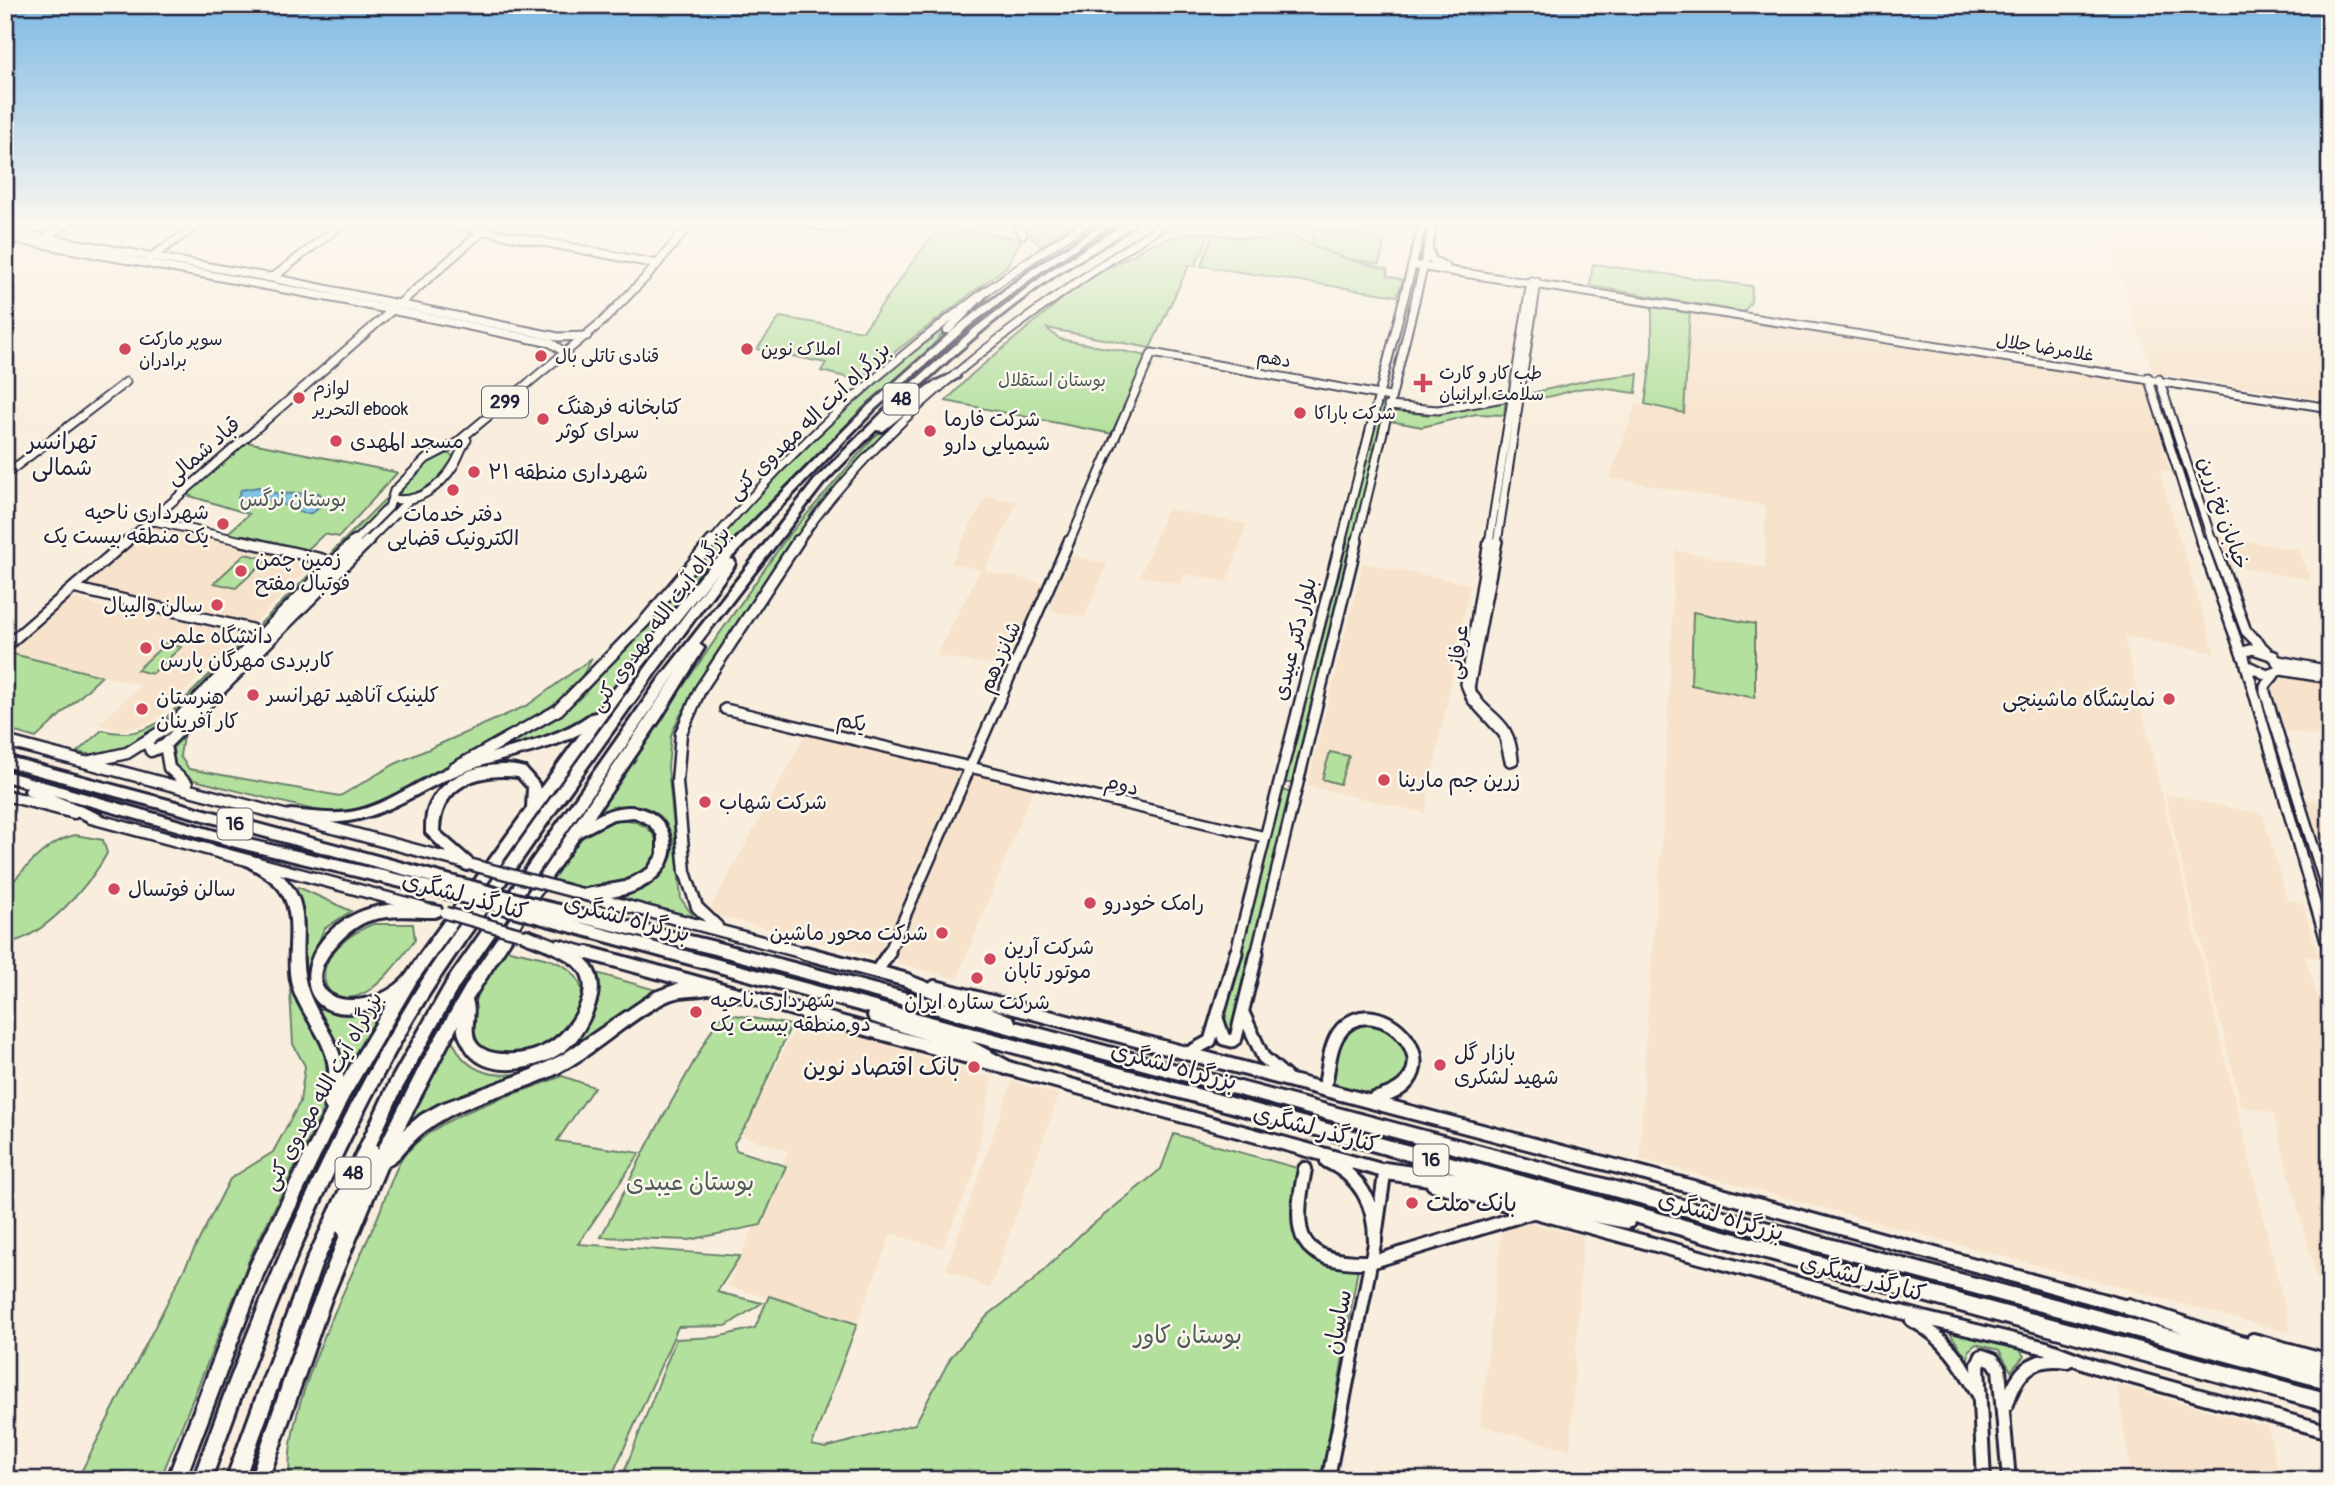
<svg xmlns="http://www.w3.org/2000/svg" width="2335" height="1485" viewBox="0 0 2335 1485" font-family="Pangolin,'Playpen Sans Arabic',sans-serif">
	<rect width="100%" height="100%" fill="#f9eedd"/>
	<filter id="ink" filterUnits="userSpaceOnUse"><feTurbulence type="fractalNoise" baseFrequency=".0143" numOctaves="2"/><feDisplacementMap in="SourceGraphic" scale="14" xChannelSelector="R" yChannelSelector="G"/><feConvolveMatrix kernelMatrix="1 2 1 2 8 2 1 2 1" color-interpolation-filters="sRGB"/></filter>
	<g filter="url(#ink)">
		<path fill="#f7e3cb" d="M2103,223H2131L2330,249V400L2153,373Z
			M1690,313L1765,322L2145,384L2170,472L2159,471L2215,653L2124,636L2291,1333L1640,1159L1647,1015L1663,827L1675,550L1765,568V506L1610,478L1636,404L1684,414Z
			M986,496L1017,502L985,571L1044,583L1012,658L1002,656L993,665L936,656L980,570L951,563Z
			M1167,509L1247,524L1227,582L1185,574L1181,584L1140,576Z
			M153,525L317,561L252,625L82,585Z
			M2216,536L2299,550L2310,580L2226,565Z
			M1071,556L1107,564L1085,617L1054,612L1049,605Z
			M1363,563L1470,584L1425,813L1307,786Z
			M70,596L106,608L112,603L243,635L154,721L121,731L99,724L140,685L5,652Z
			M2286,676L2330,685V739L2283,730L2268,687Z
			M805,735L957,767L960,774L880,958L708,913Z
			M977,775L1034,787L957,979L899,963L894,952L971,778Z
			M2165,794L2263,814L2287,900L2303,903L2319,958L2305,956L2330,1036V1330L2273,1113L2241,1106Z
			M2306,799L2330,804V876L2317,837Z
			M800,1017L992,1078L974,1174L942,1248L891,1234L857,1324L727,1286L788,1151L742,1136Z
			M1012,1081L1059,1095L990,1289L946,1269Z
			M1529,1223L1583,1236L1570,1451L1480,1425L1502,1228Z
			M2117,1385L2268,1427L2280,1480H2132Z"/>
		<path fill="#b4e09e" stroke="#6b816c" stroke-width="2" d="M1017,223H1076L1041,246Z
			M1270,225C1312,246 1340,259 1387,269L1388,276L1403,280L1397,296L1201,266L1213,234L1264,240Z
			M939,226L1022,239L1006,267L858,380L821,371L826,363L757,349L780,317L863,331Z
			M1316,229L1385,239L1379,264L1344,258L1314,247L1310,245Z
			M1193,232L1210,233L1195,266L1189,265L1150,348L1046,328L1060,339L1148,356L1113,434L946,401L971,375L1079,285L1153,243Z
			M1593,264L1752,286L1751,302L1744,312L1590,286Z
			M1652,304L1690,309L1684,413L1645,404L1652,353Z
			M964,310L928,350L846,427L720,557L595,712C568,735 532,745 498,748L554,719L579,699C635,639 686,575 740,514C808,439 885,372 964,310Z
			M1638,374L1636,393C1619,392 1603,386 1586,388C1565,390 1549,401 1527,397V394L1593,379Z
			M1506,398L1504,415L1476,414L1422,427L1390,421L1393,410L1429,415Z
			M1380,402L1386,405L1292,783H1287L1283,779Z
			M917,403L814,510L679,717L671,735L668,768L681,899L698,923L614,900C644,887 667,869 670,833C649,803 632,811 599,816L595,812L787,537L873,438Z
			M247,442L395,472L397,473L339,537L324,534L305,552L227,534L249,514L187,495Z
			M445,453L452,455L454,460C442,476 422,502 400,495L401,489L431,458Z
			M385,499L389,500L388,505L166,728C136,744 111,761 77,752L102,730C126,737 144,732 166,718Z
			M245,554L267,559L236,588L214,583Z
			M1693,612L1755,624V698L1691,685Z
			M166,643L181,647L152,674L137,670Z
			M5,652L102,676L36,738L5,729Z
			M592,658L576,688L536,717L395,799L357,811L322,812L194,780L176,770L173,748L183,737L180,756L189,769L340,796L395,764L528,705Z
			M1330,752L1349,756L1340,784L1322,779Z
			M1282,789L1290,793L1232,1031L1228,1032L1223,1028Z
			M620,819C690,826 647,899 603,884L597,892L551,879C572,848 582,828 620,819Z
			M75,835L103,840L107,853C92,883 41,941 5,943V890C26,868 45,842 75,835Z
			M298,887L351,911L324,929L302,983L294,892Z
			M373,924H413L415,940C401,957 389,976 371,989C323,1021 295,957 373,924Z
			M506,949C524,954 552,957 567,968C614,1002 538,1076 490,1056C484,1054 478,1047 473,1044L470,1011L491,969Z
			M593,972L663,992L582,1046L529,1075L468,1092L427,1114L412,1126L406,1124L451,1038C454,1044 458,1052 462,1057C507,1108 617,1039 593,972Z
			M290,991C321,1037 337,1060 320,1117L252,1253L160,1480H77L230,1179L273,1152L300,1102L305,1066L293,1044Z
			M314,1005C337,1019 358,1017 383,1009L341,1085L340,1057Z
			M725,1013L791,1025L749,1121L734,1143L736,1150L786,1166L761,1225L689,1240L601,1237L648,1144L716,1022Z
			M1377,1021L1409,1044L1406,1080L1374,1094L1328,1084L1332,1062L1347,1028Z
			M562,1076L594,1087L557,1141L640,1153L578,1244L740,1256L717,1292L762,1303L726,1326L678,1327L610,1480H290C282,1409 347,1287 376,1221C384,1203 394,1167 406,1153C446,1110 510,1098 562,1076Z
			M1174,1134L1297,1168L1295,1210L1302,1243L1358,1268L1322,1480H621L676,1339L717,1337L755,1328L769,1296L857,1324L812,1445L825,1448L915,1424L951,1357L988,1315L1033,1281L1081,1234L1161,1169Z
			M1948,1330L2019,1349L2024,1356L2011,1371L1999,1350L1976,1344L1969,1350L1968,1360Z"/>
		<path fill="#7fc4e0" stroke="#5a839e" stroke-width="2" d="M258,487L278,494L319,493L325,500C307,529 292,503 271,501C260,500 247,504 238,498L241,490Z"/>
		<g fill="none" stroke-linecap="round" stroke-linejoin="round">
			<path stroke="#cec5bd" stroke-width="12" stroke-dasharray="12 6" stroke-linecap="butt" d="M1305,1169L1325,1085"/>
			<defs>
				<path id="secondary-far2" d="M444,223L657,264
					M794,223L843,228
					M1016,223L1023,234
					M5,231L267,277L558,337L587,336
					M5,237L338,299L551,343L567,354
					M45,238L68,223
					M1428,247L1432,260L1446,267
					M150,258L200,223
					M1412,265L2330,408
					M269,277L276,275L343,223
					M2148,377L2201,543
					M2159,379L2213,543
					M1388,406L1438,410L1514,396
					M5,475L126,382
					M150,520L251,543
					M125,543L484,230
					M1069,543L1152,353L1390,397
					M1341,543L1423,223
					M1356,543L1434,223
					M1489,543L1531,281
					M1497,543L1537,282"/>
				<path id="secondary-far1" d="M243,541L322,559
					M1489,541L1466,684L1472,699L1504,734L1510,761L1513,760C1510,715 1484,721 1469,688L1497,541
					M2201,541L2242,656
					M2213,541L2246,631L2267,652
					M73,588L251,629
					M5,647L127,541
					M2253,649L2274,656L2281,670L2267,675L2246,665L2243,652Z
					M2279,661L2330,671
					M2246,665L2330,955
					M2281,670L2330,678
					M2274,675L2265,686V692L2330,900
					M725,709L1265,837
					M888,955L1069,541
					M1235,955L1341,541
					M1256,955L1357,541"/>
				<path id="secondary" d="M876,972L889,953
					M1244,1015L1263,1057L1286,1077
					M1218,1021L1224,1039L1232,1041L1236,1038L1257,953
					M1188,1053L1210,1041L1236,953
					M1372,1262L1534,1212
					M1328,1480L1375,1241L1385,1171"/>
				<path id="primary-far2" d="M393,499C418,504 441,486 454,465C459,457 461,448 467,440
					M353,543L389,507L394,491L426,459L455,444L603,321L648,275L691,223
					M366,543L407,502
					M711,543C817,418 949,310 1087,223
					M797,543C890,409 1031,310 1166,223"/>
				<path id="primary-far1" d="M5,741L480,867
					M147,742L151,751L165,745L368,541
					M165,745L169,768L187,784
					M87,762L127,753L173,724L355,541
					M453,769L558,710L645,621L712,541
					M5,795L74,813
					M91,818L422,907
					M552,886L811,955
					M717,926L697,907L685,872L677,782L681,733L700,690L798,541
					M559,945L594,955"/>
				<path id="primary" d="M588,953L1388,1172
					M805,953L907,980
					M935,987L1649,1175L2134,1309
					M1326,1080C1329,1064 1330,1046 1339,1033C1376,980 1467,1077 1374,1099
					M1327,1161C1361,1177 1375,1204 1375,1241
					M1305,1169C1292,1234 1295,1264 1372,1262
					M1433,1184L1923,1318L2046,1348L2096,1367L2330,1432
					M1912,1320C1945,1337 1962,1363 1979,1395
					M2253,1340L2330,1361
					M2007,1404C2017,1371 2032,1356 2067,1361
					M1984,1480L1978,1365L1982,1356L1993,1360L1999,1369L2009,1480"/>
				<path id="highway" d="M1105,223H1114L1040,272L970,325L875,409L730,559L734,560L735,563L734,566C660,665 587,766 516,868C481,919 443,969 412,1022C328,1168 266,1322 211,1480H193C251,1318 315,1159 403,1012C434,958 472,909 508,859C576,762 646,667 717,572L639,671L416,982L348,1098L263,1275L185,1480H167L250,1265L327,1110L324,1105C326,1093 330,1081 329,1068C326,1036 297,1012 291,980C286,953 297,920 283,895C276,881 259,873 246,865L244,861L246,857C256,854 262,861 270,866C321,900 294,938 306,984C315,1018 344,1042 343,1078L388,1003C272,1051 288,905 402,904C414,904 428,903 440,907L442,911L440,915L435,917C414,917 392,914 371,920C358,924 346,934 337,944C286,1001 364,1018 403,979C409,973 413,964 418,957C432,938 445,919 459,901L236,847L53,795L101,815L102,819L101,823L96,824L27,795L25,791L27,787L5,781V771L236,837L443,885L5,766V756L466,880L472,884L527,808L528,788L518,777C478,772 440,786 439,831L472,860L474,864L472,868L467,870L462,868L426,833C426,821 426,811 432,801C448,770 494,759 525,768L538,783L540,789L581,733C546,752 506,756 469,770C412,791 379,828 313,822C304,822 295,821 286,819L285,815L286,811L291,810C314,812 338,816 360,810C393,801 421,779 452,766C499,747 549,744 591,714L596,713L700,576L869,405L964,321L1034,268Z
					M1126,223H1135C1111,244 1080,258 1054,276C995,317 940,365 890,416C905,404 937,374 957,375L959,377L929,394L883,431L876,430L823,484L699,644L704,648L661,718L593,818C664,776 707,866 629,893C616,897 600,898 586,900L581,898L579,894L581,890L625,882L648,869L658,854V836L649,824L634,817L613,819L580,836L535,901L538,900L711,941L948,1004L898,983L896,979L898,975L903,973L1013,1017L1015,1022L2182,1333L2123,1313L2121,1307L2123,1301L2129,1299L2330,1365V1389L711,953L574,921L2330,1394V1412L1634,1222L1633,1226L1627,1228L1584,1220L1472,1191L1385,1179L1380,1176L1377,1171L1380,1166L1385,1163L1455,1173L971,1041L1010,1062L1012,1067L1010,1072L1005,1074L963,1052L870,1021L868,1016L869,1013L532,921L527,919L526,916L472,1000C478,1015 466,1033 479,1046C486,1052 496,1054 504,1054C541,1057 570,1034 582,1001C586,992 586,978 579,970C565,954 541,948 522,940L520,936L522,932L527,930C564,943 612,958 594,1007C588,1023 581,1037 568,1048C541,1070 482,1083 464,1045C460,1038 457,1033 458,1025L403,1130L421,1115L441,1104L525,1073L562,1055L655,992L680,983L712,981L717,982L719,987L717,992C700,998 682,993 665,1002C627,1021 597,1053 558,1073C523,1091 483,1097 449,1116C436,1123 424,1131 414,1141C405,1149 398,1162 387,1165L331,1299L268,1480H250L291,1359L340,1235L337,1231L322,1263L244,1480H226L307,1260L390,1082L449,978L660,678L815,480L910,385L975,328L1048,272ZM680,668L472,975L423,1060L378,1149L376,1145L400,1092L459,986Z
					M986,288L990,291L989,293L950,333H944V329L983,289Z"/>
			</defs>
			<use href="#secondary-far2" stroke="#22223b" stroke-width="11"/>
			<use href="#secondary-far1" stroke="#22223b" stroke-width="14"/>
			<use href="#secondary" stroke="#22223b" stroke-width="17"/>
			<use href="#primary-far2" stroke="#22223b" stroke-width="11"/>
			<use href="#primary-far1" stroke="#22223b" stroke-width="15"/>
			<use href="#primary" stroke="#22223b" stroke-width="18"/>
			<use href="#highway" stroke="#22223b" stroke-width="6"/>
			<use href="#secondary-far2" stroke="#fbf7ec" stroke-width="7"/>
			<use href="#secondary-far1" stroke="#fbf7ec" stroke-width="9"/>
			<use href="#secondary" stroke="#fbf7ec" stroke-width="11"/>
			<use href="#primary-far2" stroke="#fbf7ec" stroke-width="7"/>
			<use href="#primary-far1" stroke="#fbf7ec" stroke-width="10"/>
			<use href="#primary" stroke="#fbf7ec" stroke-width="12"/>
			<use href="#highway" fill="#fbf7ec" fill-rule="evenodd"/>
			<defs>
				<path id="primary-bridge" d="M480,867L552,886
					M446,913L520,934"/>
				<path id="highway-bridge" d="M466,886L538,906
					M459,895L532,915"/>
			</defs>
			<use href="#primary-bridge" stroke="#22223b" stroke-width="15" stroke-linecap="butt"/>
			<use href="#highway-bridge" stroke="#22223b" stroke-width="18" stroke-linecap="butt"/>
			<use href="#primary-bridge" stroke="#fbf7ec" stroke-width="10"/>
			<use href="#highway-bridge" stroke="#fbf7ec" stroke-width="12"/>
		</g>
	</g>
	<linearGradient id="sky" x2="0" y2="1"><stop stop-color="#7ebae5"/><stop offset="0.52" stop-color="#fcf7f0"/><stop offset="1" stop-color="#fcf7f0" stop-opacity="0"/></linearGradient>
	<rect width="2335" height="431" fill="url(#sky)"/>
	<g fill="#d1495b" stroke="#fbf7ec" stroke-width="2.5">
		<circle cx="125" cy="349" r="7"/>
		<circle cx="747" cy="349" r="7"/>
		<circle cx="541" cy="356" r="7"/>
		<path d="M1419.5 372.5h7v7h7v7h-7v7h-7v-7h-7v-7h7z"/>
		<circle cx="299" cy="398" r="7"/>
		<circle cx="1300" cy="413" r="7"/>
		<circle cx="543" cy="419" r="7"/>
		<circle cx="930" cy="431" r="7"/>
		<circle cx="336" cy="441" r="7"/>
		<circle cx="474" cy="472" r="7"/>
		<circle cx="453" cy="490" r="7"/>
		<circle cx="223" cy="524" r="7"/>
		<circle cx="241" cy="571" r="7"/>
		<circle cx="217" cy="605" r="7"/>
		<circle cx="146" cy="648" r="7"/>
		<circle cx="253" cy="695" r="7"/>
		<circle cx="2169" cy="699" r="7"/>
		<circle cx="142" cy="709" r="7"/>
		<circle cx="1384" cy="780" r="7"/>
		<circle cx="705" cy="802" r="7"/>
		<circle cx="114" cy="889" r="7"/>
		<circle cx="1090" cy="903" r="7"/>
		<circle cx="942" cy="933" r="7"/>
		<circle cx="990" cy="959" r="7"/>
		<circle cx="977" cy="978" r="7"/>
		<circle cx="696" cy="1012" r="7"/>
		<circle cx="1440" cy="1065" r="7"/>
		<circle cx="974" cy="1067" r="7"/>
		<circle cx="1412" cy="1203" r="7"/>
	</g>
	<g text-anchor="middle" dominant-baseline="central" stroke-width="5" stroke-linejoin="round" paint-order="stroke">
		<g font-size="18" fill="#22223b" stroke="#fbf7ec" text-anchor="start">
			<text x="139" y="339">سوپر مارکت<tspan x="139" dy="21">برادران</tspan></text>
			<text x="761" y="349">املاک نوین</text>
			<text x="555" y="356">قنادی تاتلی بال</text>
			<text x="1439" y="373">طب کار و کارت<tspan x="1439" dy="21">سلامت ایرانیان</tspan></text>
			<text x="313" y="388">لوازم<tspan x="313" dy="21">التحریر ebook</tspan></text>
			<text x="1314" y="413">شرکت باراکا</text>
		</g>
		<g font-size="18" fill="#22223b" stroke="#fbf7ec">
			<text transform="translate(2045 348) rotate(9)">غلامرضا جلال</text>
			<text transform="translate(1274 359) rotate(10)">دهم</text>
		</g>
		<g font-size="18" fill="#4e5b59" stroke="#fbf7ec">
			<text x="1052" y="380">بوستان استقلال</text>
		</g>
		<g fill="#fbf7ec" stroke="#636270" stroke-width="2">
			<rect x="883.5" y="383.5" width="35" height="31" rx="5"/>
			<rect x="482" y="386.5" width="46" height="31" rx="5"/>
			<rect x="217.5" y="808.5" width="35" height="31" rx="5"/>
			<rect x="1413.5" y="1144.5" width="35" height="31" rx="5"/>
			<rect x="335.5" y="1157.5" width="35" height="31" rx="5"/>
		</g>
		<g font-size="19" font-weight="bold" fill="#22223b">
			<text x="901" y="399">48</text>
			<text x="505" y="402">299</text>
			<text x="235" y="824">16</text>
			<text x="1431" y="1160">16</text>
			<text x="353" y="1173">48</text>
		</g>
		<g font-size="21" fill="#22223b" stroke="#fbf7ec" text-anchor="start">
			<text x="557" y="407">کتابخانه فرهنگ<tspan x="557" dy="24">سرای کوثر</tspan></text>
			<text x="944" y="419">شرکت فارما<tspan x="944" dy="24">شیمیایی دارو</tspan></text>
			<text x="350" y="441">مسجد المهدی</text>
			<text x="488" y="472">شهرداری منطقه ۲۱</text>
			<text x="209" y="512" text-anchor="end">شهرداری ناحیه<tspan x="209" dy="24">یک منطقه بیست یک</tspan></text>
			<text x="453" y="514" text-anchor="middle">دفتر خدمات<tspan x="453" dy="24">الکترونیک قضایی</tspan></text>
			<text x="255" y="559">زمین چمن<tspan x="255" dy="24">فوتبال مفتح</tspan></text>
			<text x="203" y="605" text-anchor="end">سالن والیبال</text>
			<text x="160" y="636">دانشگاه علمی<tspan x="160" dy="24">کاربردی مهرگان پارس</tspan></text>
			<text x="267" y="695">کلینیک آناهید تهرانسر</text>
			<text x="156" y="697">هنرستان<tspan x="156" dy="24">کار آفرینان</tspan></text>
			<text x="2155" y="699" text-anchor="end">نمایشگاه ماشینچی</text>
			<text x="1398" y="780">زرین جم مارینا</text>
			<text x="719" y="802">شرکت شهاب</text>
			<text x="128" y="889">سالن فوتسال</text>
			<text x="1104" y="903">رامک خودرو</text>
			<text x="928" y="933" text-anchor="end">شرکت محور ماشین</text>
			<text x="1004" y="947">شرکت آرین<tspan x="1004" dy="24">موتور تابان</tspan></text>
			<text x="710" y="1000">شهرداری ناحیه<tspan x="710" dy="24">دو منطقه بیست یک</tspan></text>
			<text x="977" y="1002" text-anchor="middle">شرکت ستاره ایران</text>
			<text x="1454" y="1053">بازار گل<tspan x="1454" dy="24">شهید لشکری</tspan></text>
		</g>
		<g font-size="21" fill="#22223b" stroke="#fbf7ec">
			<text transform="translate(809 421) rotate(-44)">بزرگراه آیت اله مهدوی کنی</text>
			<text transform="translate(203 451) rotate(-41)">قباد شمالی</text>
			<text transform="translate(2223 513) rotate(71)">خیابان نخ زرین</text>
			<text transform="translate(660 619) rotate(-54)">بزرگراه آیت الله مهدوی کنی</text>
			<text transform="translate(1295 639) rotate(-76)">بلوار دکتر عبیدی</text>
			<text transform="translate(1458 652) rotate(-82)">عرفانی</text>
			<text transform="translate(1000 657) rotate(-66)">شانزدهم</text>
			<text transform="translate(852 722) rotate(13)">یکم</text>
			<text transform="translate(1122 785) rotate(14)">دوم</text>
			<text transform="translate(323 1091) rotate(-61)">بزرگراه آیت الله مهدوی کنی</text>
		</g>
		<g font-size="21" fill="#4e5b59" stroke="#fbf7ec">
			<text x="293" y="499">بوستان نرگس</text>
		</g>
		<g font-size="23" fill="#22223b" stroke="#fbf7ec">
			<text x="62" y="441">تهرانسر<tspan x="62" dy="26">شمالی</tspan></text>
		</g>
		<g font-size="24" fill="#22223b" stroke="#fbf7ec">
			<text transform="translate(465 896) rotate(15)">کنارگذر لشگری</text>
			<text transform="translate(627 918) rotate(15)">بزرگراه لشگری</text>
			<text transform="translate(1174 1066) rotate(15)">بزرگراه لشگری</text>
			<text transform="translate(1316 1129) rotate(15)">کنارگذر لشگری</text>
			<text transform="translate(1721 1216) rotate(16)">بزرگراه لشگری</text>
			<text transform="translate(1863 1278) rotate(15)">کنارگذر لشگری</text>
			<text transform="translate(1338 1322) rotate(-79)">ساسان</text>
		</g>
		<g font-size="24" fill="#22223b" stroke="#fbf7ec" text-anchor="end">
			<text x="960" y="1067">بانک اقتصاد نوین</text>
			<text x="1426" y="1203" text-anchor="start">بانک ملت</text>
		</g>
		<g font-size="24" fill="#4e5b59" stroke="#fbf7ec">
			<text x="690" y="1182">بوستان عیبدی</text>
			<text x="1188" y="1335">بوستان کاور</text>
		</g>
	</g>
	<rect width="2335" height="1485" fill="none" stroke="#fbf7ec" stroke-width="28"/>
	<rect x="14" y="14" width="2307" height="1457" fill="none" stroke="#22223b" stroke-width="2.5" filter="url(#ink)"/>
</svg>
